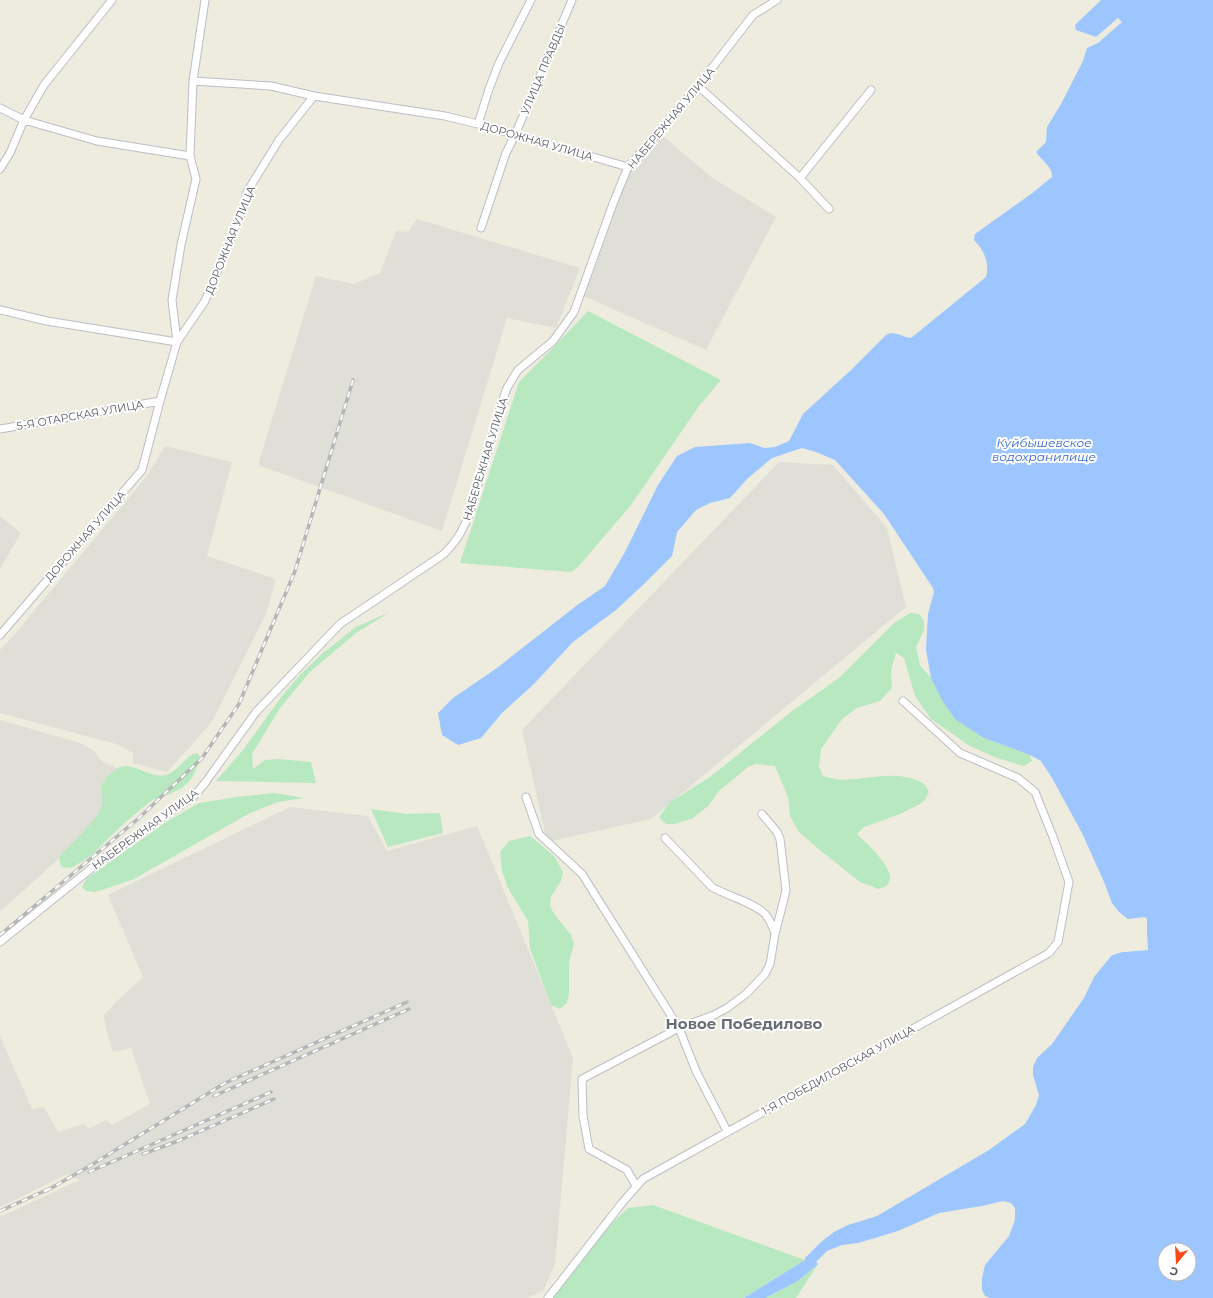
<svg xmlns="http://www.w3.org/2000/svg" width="1213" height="1298" viewBox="0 0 1213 1298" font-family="Montserrat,sans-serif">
	<rect width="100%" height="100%" fill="#edecdf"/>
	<path fill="#e0dfd7" d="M655,129L711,177L776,217L706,350L579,294L631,159Z
		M417,219L580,268L556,328L507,318L442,531L258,465L316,276L354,284L380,273L396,231L408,232Z
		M165,446L232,462L207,556L276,579L266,614L212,722L167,772L133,763V753L116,744L0,713V650L13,636L147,476Z
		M779,462L833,465L887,528L906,607L651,819L547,842L522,730Z
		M0,516L21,533L0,569Z
		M0,720L80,743L93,750L102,761L131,774L109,813L0,912Z
		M290,807L368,816L387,851L477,826L573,1058L555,1264L543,1291L527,1298H0V1217L80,1180L68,1174L0,1207V1036L32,1109L44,1107L58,1132L84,1124L89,1129L106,1120L112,1125L150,1104L131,1048L113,1052L106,1029L104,1016L116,1002L143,977L108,895Z"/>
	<path fill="#b8e8bf" d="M588,311L721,380L699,406L631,505L578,567L571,572L460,563L519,382L547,354Z
		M390,612L356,633L310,672L280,708L252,754L253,769L265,760L279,759L311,762L316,783L216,781L243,750L282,696L300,675L323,653L356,627Z
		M910,613L919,614L924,621V630L916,647L920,665L931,678L943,702L984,738L1030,755L1032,761L1024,766L997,758L970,746L931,719L915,696L904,658L896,653L891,670L892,688L880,701L857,708L842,719L821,749L819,767L823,776C853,787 885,768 916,780C918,781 922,782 924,784C926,786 928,790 929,792L925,800L918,805L900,814L864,827L857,834C867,844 889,863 890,877C890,880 888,884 887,886L879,889L860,882L821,851L799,832L790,816L788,797L775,766L756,764L748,767L719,791L708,806L693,818L675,824H666L659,817L670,802L710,777L791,712L840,677L894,623Z
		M197,753L200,757C195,775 191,785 172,793C165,796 158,797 151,801C139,811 127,820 116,831C104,842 92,857 78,864C73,868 67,869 61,866L59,859L61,854C74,841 93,824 101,808C107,795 94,791 108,776C112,773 115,769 120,767C134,762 150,779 165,775C179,772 185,755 197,753Z
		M275,793L304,798L278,802L250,813L132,880L95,892L86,891L82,887L86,879L166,822L199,803L236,797Z
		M371,809L407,814L440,813L443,833L388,847Z
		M530,836L554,856L563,872L561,881L551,897L550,906L554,914L571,935L574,944L569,962V994L567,1003L560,1009L551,1005L530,949L528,921L508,888L502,871L500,852L509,841Z
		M653,1205L805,1260L744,1298H552L609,1226L628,1208Z
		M818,1264L796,1298H765L798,1281Z"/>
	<path fill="#9dc6ff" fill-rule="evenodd" d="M1101,0H1213V1298H990L985,1296L982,1290V1278L985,1265L1009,1236L1015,1220V1208L1011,1203L1003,1201L982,1206L939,1213L898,1231L858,1243L842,1245L827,1251L816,1262L818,1264L798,1281L765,1298H744L805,1260V1258L821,1242L834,1232L848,1225L877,1216L989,1150L1025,1124L1036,1105L1039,1095L1033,1075V1067L1037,1058L1052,1044L1084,998L1094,977L1112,955L1122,952L1147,950V919L1145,917L1128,919L1119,912L1112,903L1104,882L1082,833L1052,778L1041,761L1030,755L984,738L956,720L943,702L931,678L926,650L928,614L934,592L933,588L884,514L835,460L816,452L802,448L772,458L748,478L730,498L710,503L696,510L677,532L672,556L644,584L616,610L573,642L533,685L502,713L481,738L458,745L442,735L438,713L453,698L497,668L576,606L605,586L625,552L658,485L677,456L695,447L750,443L764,448L775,447L789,441L803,414L851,370L886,335C894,330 902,337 911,338L986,277C990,263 984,250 974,240L975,234L1031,194L1052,177C1053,167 1041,160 1036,152L1046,142L1047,127L1061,104L1083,61L1087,48L1098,43L1122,22L1118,18L1096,37L1076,30L1075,25ZM1165,1250H1189V1274H1165Z"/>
	<path fill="#edecdf" d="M1146,918L1148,950L1122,952L1112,955L1106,959L1111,954L1122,950L1146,948L1145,919L1128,921L1125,920Z"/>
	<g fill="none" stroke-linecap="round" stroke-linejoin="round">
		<defs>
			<path id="minor" d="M193,81L271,86L314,96
				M698,86L800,178L829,209
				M0,108L24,120L97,141L190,156
				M478,124L489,89L499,63L531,0
				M0,169L10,153L24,120L44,85L112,0
				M800,178L871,90
				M481,228L506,153L515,135L572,0
				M0,310L47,321L177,342L172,300L181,245L196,179L190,156L193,81L205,0
				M0,429L160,401
				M0,635L142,470L160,401L177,342L205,301L243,209L247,192L279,140L314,96L445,116L478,124L628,167
				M526,797L539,834L582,874L679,1028L696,1071L727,1131
				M665,838L712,887C727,896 755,903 765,914C770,919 772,926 775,933
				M0,942L108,855L195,795L205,783L256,712L340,624L444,554C456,542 462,532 469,515L502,402L507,388L518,370L553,341L574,312L614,201L628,167L698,86L753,15L777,0
				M636,1186L627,1170L589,1149L583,1116L582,1079L679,1028L714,1015L727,1008L746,994L765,974L770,964L775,934L784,899L786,890L780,839L777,832L762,814
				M548,1298L622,1203L643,1179L1049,953L1058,942L1069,882L1053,837L1035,792L1018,778L960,753L903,701"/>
		</defs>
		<use href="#minor" stroke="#bcbec5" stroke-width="9"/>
		<use href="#minor" stroke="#fff" stroke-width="7"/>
		<defs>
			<path id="rail" d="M0,935L139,818L202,758L239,704L295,571L353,380
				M214,1096L409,1009
				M143,1154L178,1141L274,1099
				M89,1172L271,1092
				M46,1191L88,1167L225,1083L407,1002
				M0,1211L51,1188"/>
		</defs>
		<use href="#rail" stroke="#b5b6b6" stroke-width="3.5"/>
		<use href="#rail" stroke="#fff" stroke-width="2" stroke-dasharray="6" stroke-linecap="butt"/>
	</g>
	<g text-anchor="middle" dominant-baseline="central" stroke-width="4" stroke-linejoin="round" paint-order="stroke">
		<g font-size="11" fill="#585b62" stroke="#fff">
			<text transform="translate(543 69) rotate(-67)">УЛИЦА ПРАВДЫ</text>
			<text transform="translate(671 118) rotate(-50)">НАБЕРЕЖНАЯ УЛИЦА</text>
			<text transform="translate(537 141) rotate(16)">ДОРОЖНАЯ УЛИЦА</text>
			<text transform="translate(230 240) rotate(-68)">ДОРОЖНАЯ УЛИЦА</text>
			<text transform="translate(80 415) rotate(-10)">5-Я ОТАРСКАЯ УЛИЦА</text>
			<text transform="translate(485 459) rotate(-73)">НАБЕРЕЖНАЯ УЛИЦА</text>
			<text transform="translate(85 536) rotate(-49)">ДОРОЖНАЯ УЛИЦА</text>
			<text transform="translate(145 829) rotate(-36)">НАБЕРЕЖНАЯ УЛИЦА</text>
			<text transform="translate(838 1070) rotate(-29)">1-Я ПОБЕДИЛОВСКАЯ УЛИЦА</text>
		</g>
		<g font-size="12" font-style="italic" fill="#3569cd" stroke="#fff">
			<text x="1044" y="442">Куйбышевское<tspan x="1044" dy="14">водохранилище</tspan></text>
		</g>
		<g font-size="15" font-weight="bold" fill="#696d74" stroke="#fff">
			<text x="744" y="1023">Новое Победилово</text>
		</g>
	</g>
	<g transform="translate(1177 1262) rotate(198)"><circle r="19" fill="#ffffff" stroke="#bcbdc0"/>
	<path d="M0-3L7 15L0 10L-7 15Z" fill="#f94a18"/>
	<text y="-6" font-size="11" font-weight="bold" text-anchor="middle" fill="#585b62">С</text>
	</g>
</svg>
